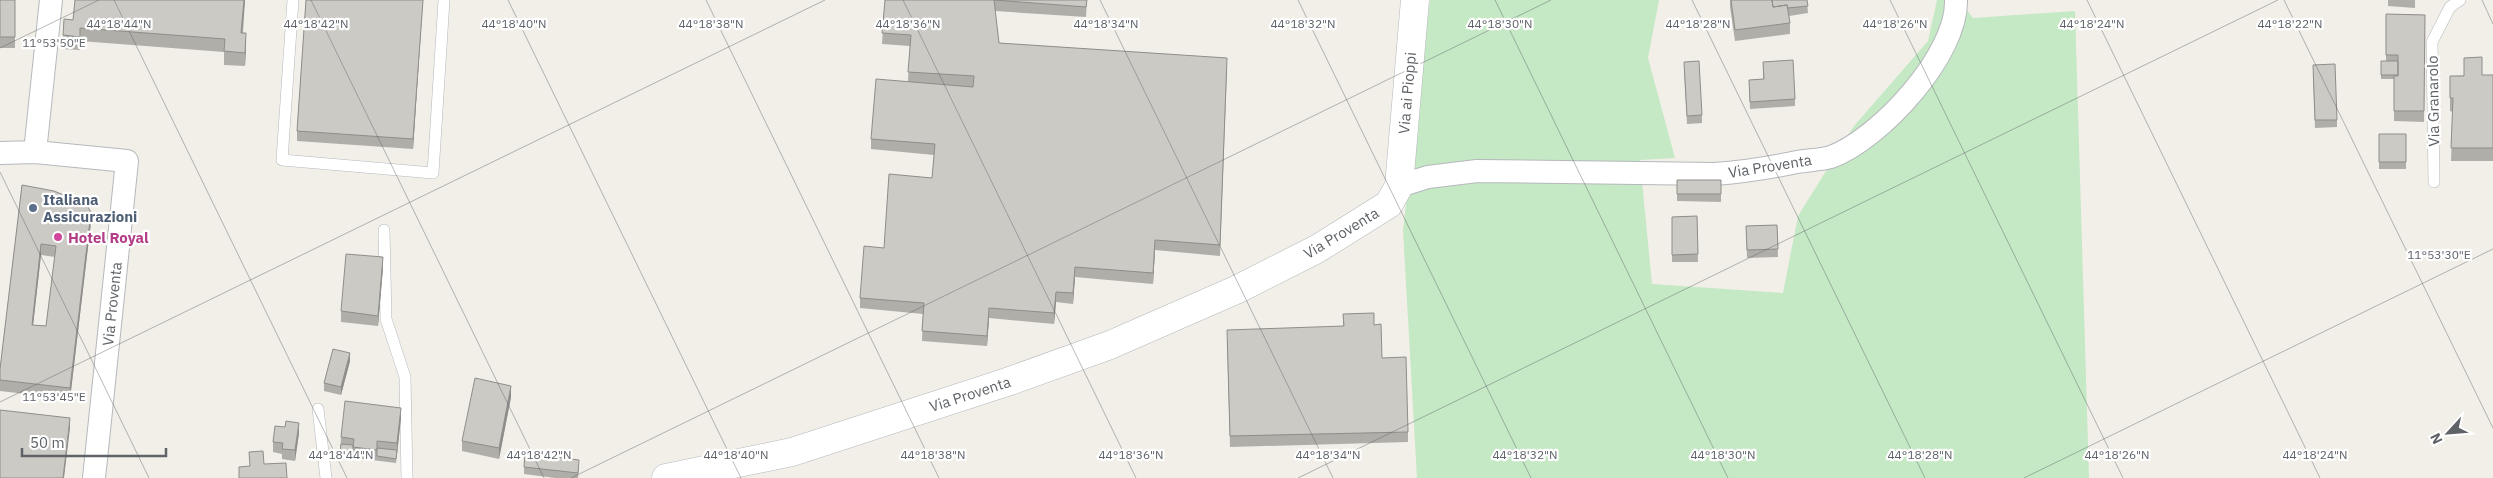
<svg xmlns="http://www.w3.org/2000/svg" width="2493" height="478" viewBox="0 0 2493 478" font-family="'IBM Plex Sans',sans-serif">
	<rect width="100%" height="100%" fill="#f1efe8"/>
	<path fill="#c5e8c5" d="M1430,0H1659L1648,58L1675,158L1640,160L1652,284L1783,293L1798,216L1854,126L1928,41L1937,0H1959L1973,18L2075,11L2089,478H1417L1403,230Z"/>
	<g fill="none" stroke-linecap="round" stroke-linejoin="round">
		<defs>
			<path id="service" d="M293,0L282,160L433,173L444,0
				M2434,182L2432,42L2450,7L2460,0
				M384,230L386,319L405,377L407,478
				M318,409L326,478"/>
			<path id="minor" d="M35,152L51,0
				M0,153L35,152L127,161L94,478
				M1399,186L1428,177L1477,171L1714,174C1744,172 1768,168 1797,162C1808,160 1820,160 1831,157C1880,139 1958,54 1956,0"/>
			<path id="tertiary" d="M666,478L792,452L1007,382L1110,345L1238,289L1317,249L1389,204L1399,186L1415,0"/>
		</defs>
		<use href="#service" stroke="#b5b8bc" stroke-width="12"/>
		<use href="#minor" stroke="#b5b8bc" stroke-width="24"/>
		<use href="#tertiary" stroke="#b5b8bc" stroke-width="29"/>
		<use href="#service" stroke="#fff" stroke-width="11"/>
		<use href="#minor" stroke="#fff" stroke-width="22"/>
		<use href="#tertiary" stroke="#fff" stroke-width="28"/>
	</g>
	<path fill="#afaea9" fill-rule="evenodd" d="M0,0H15V48H0Z
		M75,0H245L243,33L246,47L245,66L224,65V52L80,41V50L63,49V35L73,20Z
		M306,0H423L413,149L297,141V131Z
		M885,0H1087L1086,17L995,11L999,43L1227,69L1220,256L1155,250L1153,284L1075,277L1073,304L1056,302L1054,324L989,318L987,346L922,341L923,314L860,308V298L884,248L932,178L934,155L871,149V139L908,81L910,46L882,44Z
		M1730,0H1807L1808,13L1789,16L1790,23V34L1735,41L1730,7Z
		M2388,0H2415V8L2388,6Z
		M2386,14L2425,15L2424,122L2394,121V79H2381V61H2386Z
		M1763,62L1795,99V106L1750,109L1749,80L1763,79Z
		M1684,70L1702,115V123L1687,124Z
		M2313,73L2337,120V127L2315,128Z
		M2482,75H2493V161H2451L2453,112L2450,111V76Z
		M2379,134H2406V169H2379Z
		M1677,180H1721V202L1677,201Z
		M22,185L91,222L70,399L0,391V369ZM41,255L55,257L46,326L33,325Z
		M1697,216L1698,262H1672V217Z
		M1777,225L1778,257L1747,258L1746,226Z
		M383,268L378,326L341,322V311Z
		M1343,314L1374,325L1382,358L1408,432V442L1230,447L1227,340L1343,326Z
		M350,361L341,395L324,391V383Z
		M511,397L499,459L462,451V441Z
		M401,418L396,463L340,456L341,437Z
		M299,433L295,461L282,459V454L273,452V442Z
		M524,467L579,468L578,478H555L524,474Z"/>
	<path fill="#8f8d8a" d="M244,0H245L241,46V33Z
		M423,0L413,149V139Z
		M246,33V47L245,66V53Z
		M91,212V222L70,399V388Z
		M1155,240V250L1153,284V273Z
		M41,244V255L32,335V325Z
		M383,257V268L378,326V316Z
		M1075,267V277L1073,304V293Z
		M1056,292V302L1054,324V313Z
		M989,308V318L987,346V336Z
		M350,353V361L341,395V387Z
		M511,386V397L499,459V448Z
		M401,408V418L397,454V443Z
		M70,418V428L64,478H63Z
		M299,423V433L295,461V450Z"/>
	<path fill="#cccac5" stroke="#8f8d8a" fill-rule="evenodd" d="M0,0H15V37H0Z
		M75,0H244L241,33H246L245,53L224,51L225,39L80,28V37L63,35L64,19L73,20Z
		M306,0H423L413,139L297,131Z
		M885,0H1087L1086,7L994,0L999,43L1227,58L1220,245L1155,240L1153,273L1075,267L1073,293L1056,292L1054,313L989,308L987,336L922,331L924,303L860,298L864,246L884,248L889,174L932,178L935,144L871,139L876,79L973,87L974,76L908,72L911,35L882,33Z
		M1731,0H1772L1773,7L1787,5L1790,23L1735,30Z
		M1772,0H1807L1808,6L1788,8L1787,5L1773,7Z
		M2386,14L2425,15L2424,111H2394V76H2398V55H2386Z
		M2482,57V75H2493V148H2451L2453,98H2450V76H2464V58Z
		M1793,60L1795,99L1750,102L1749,80L1764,79L1763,62Z
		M1699,61L1702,115L1687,116L1684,62Z
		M2381,61H2398V75H2381Z
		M2335,64L2337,120H2315L2313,65Z
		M2379,134H2406V162H2379Z
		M1677,180H1721V194H1677Z
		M22,185L54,191L86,204L91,212L70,388L0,380V369ZM41,244L56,246L46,326L32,325Z
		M1697,216L1698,254L1672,255V217Z
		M1777,225L1778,249L1747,250L1746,226Z
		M346,254L383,257L378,316L341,311Z
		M1374,313V325L1381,324L1382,358L1406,357L1408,432L1230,436L1227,330L1344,326L1343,314Z
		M333,349L350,353L341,387L324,383Z
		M475,378L511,386L499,448L462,441Z
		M345,401L401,408L397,443L377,441V450L353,447L354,439L341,437Z
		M0,410L70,418L63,478H0Z
		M286,421L299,423L295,450L282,449L283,443L273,442L275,426L285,427Z
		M341,444L353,445V454L340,452Z
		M377,448L397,450L396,459L377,456Z
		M263,451L264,464L286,463L287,478H239V467L250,466L249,452Z
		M525,453L579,460L578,473L524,467Z"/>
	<path fill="none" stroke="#5f6368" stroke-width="1" stroke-opacity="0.45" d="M114,0L347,478M311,0L544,478M508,0L741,478M706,0L939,478M903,0L1136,478M1100,0L1333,478M1298,0L1531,478M1495,0L1728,478M1692,0L1925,478M1890,0L2123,478M2087,0L2320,478M2284,0L2493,428M2482,0L2493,24M0,48L99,0M0,172L149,478M0,402L825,0M571,478L1551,0M1298,478L2278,0M2024,478L2493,249"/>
	<circle fill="#5c6f8a" stroke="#fff" stroke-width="2" cx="33" cy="208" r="5"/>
	<circle fill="#d1479c" stroke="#fff" stroke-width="2" cx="58" cy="237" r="5"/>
	<g text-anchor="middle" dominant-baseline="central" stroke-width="4.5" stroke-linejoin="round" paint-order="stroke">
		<g font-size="15" fill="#5f6368" stroke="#fff">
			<text transform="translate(1407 93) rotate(-85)">Via ai Pioppi</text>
			<text transform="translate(2433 101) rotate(-91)">Via Granarolo</text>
			<text transform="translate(1770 166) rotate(-9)">Via Proventa</text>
			<text transform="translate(1341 233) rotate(-31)">Via Proventa</text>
			<text transform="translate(112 304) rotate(-84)">Via Proventa</text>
			<text transform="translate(970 394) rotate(-18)">Via Proventa</text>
		</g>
		<g font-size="15" font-weight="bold" fill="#4e5e75" stroke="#fff" text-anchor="start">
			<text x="43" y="199">Italiana<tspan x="43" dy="17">Assicurazioni</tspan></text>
		</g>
		<g font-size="15" font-weight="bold" fill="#b23c85" stroke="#fff" text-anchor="start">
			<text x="68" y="237">Hotel Royal</text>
		</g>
	</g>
	<g font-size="12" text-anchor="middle" fill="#5f6368" stroke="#fff" stroke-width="4.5" stroke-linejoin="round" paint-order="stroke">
		<text x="119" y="28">44°18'44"N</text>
		<text x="316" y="28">44°18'42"N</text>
		<text x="514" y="28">44°18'40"N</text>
		<text x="711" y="28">44°18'38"N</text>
		<text x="908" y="28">44°18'36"N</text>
		<text x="1303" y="28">44°18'32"N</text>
		<text x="1500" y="28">44°18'30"N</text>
		<text x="2092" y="28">44°18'24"N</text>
		<text x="2290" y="28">44°18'22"N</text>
		<text x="1106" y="28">44°18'34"N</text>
		<text x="1698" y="28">44°18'28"N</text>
		<text x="1895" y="28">44°18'26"N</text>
		<text x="54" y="47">11°53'50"E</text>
		<text x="2439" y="259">11°53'30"E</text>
		<text x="54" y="401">11°53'45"E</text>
		<text x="341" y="459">44°18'44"N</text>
		<text x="539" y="459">44°18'42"N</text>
		<text x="736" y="459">44°18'40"N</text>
		<text x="933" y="459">44°18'38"N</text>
		<text x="1131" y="459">44°18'36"N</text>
		<text x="1328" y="459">44°18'34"N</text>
		<text x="1525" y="459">44°18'32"N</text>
		<text x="1723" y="459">44°18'30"N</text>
		<text x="1920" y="459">44°18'28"N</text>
		<text x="2117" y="459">44°18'26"N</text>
		<text x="2315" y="459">44°18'24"N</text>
	</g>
	<g transform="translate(2448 433) rotate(244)" stroke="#ffffff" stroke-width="4" paint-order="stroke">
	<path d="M0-4L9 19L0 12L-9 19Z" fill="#5f6368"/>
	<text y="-8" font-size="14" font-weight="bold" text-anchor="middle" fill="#5f6368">N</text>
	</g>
	<path d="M22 448v8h144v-8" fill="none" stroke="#5f6368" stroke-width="2.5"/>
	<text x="30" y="448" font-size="15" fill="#5f6368" stroke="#ffffff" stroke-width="4" paint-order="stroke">50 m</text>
</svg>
